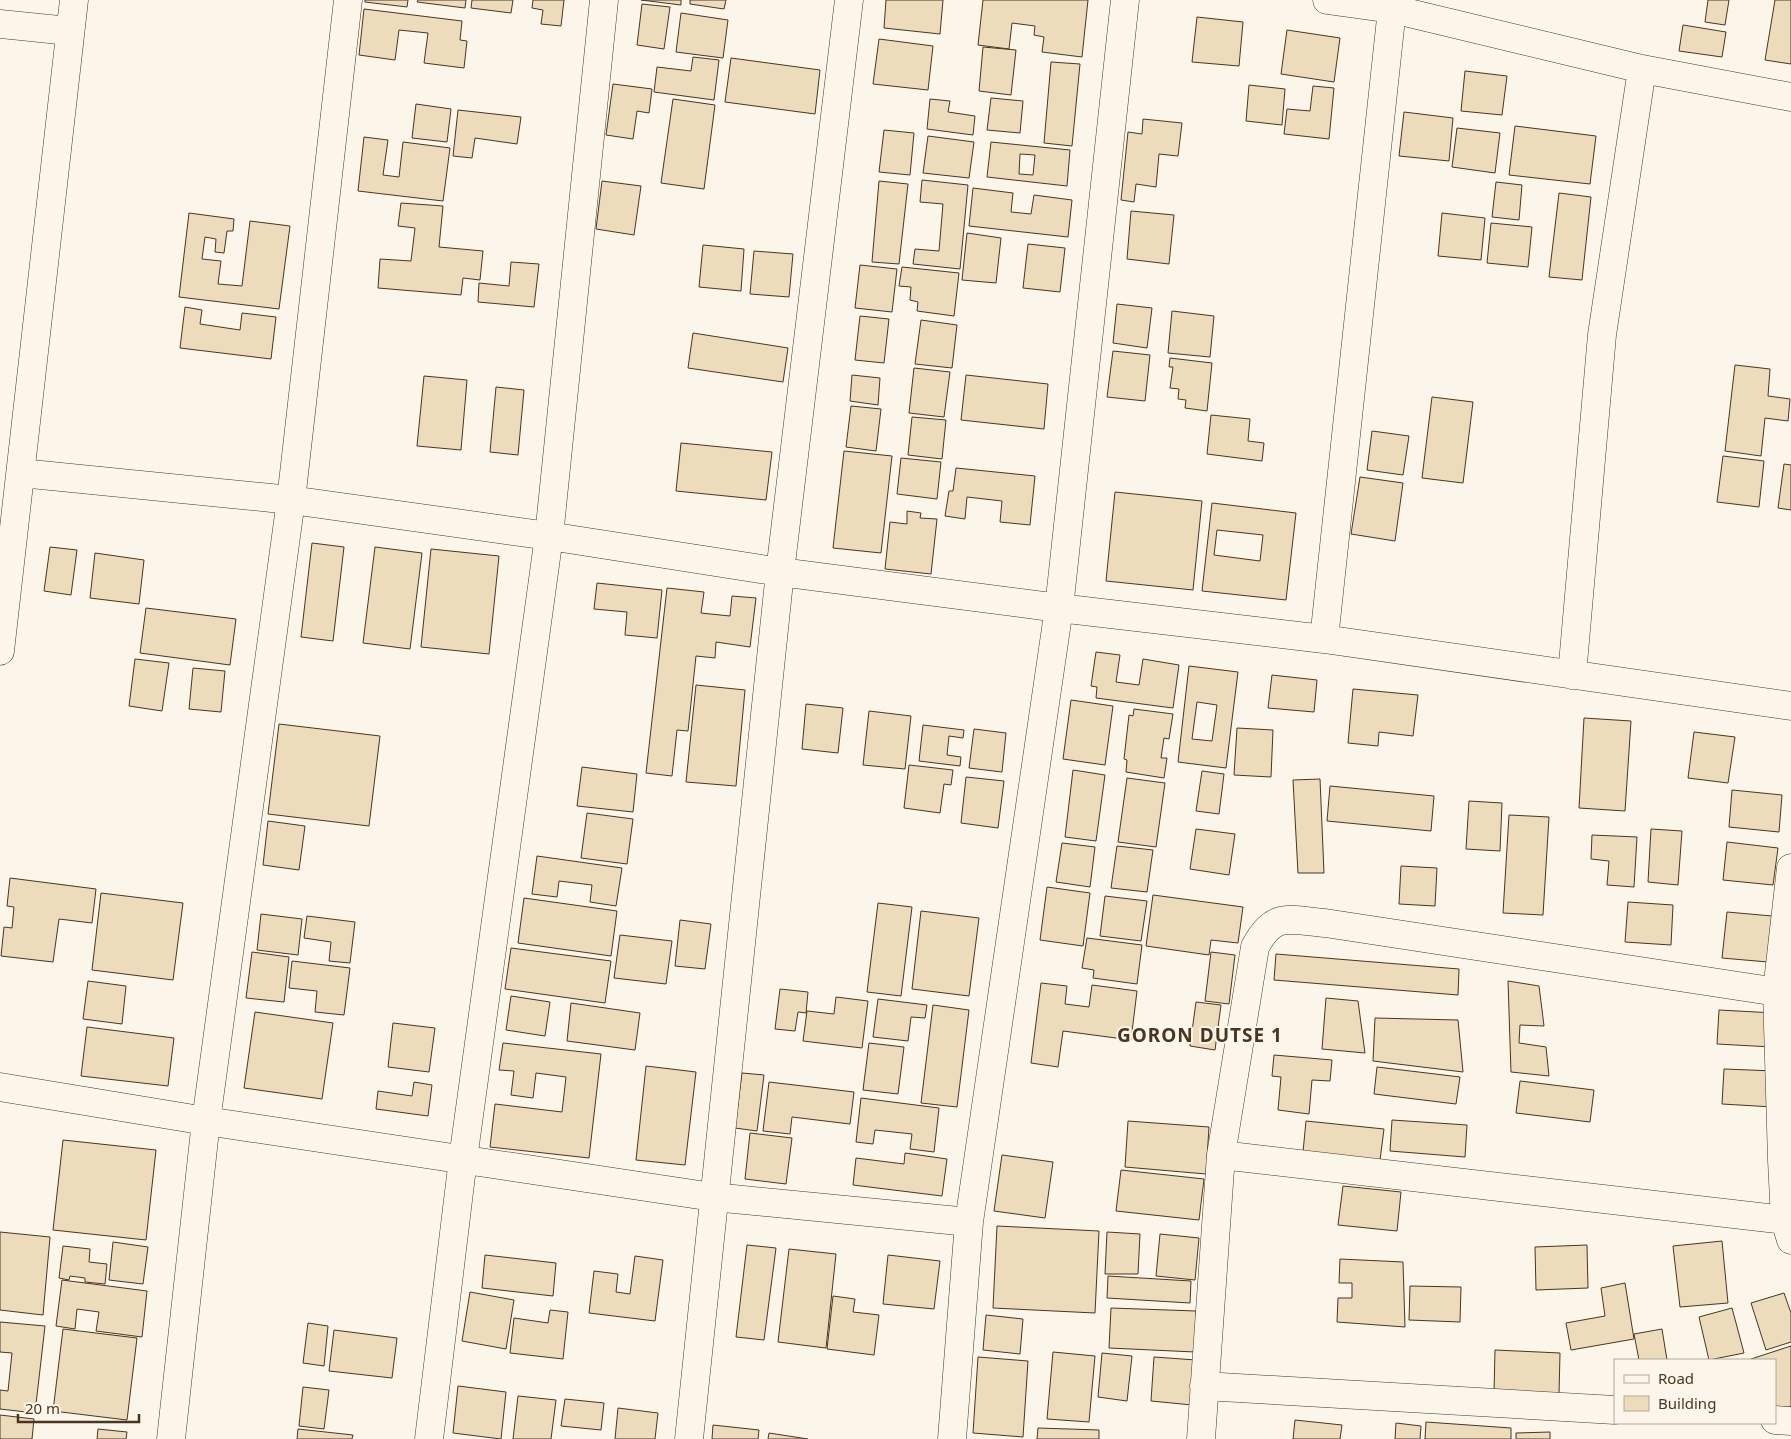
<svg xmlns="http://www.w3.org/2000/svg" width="1791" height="1439" viewBox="0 0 1791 1439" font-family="'Noto Sans',sans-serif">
	<rect width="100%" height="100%" fill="#fbf6e9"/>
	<path fill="#ecdcbc" stroke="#4a3520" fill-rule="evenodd" d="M365,0H408L407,7L365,2Z
		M418,0H466L465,8L417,2Z
		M472,0H513L511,13L471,8Z
		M533,0H564L561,26L541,24L543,10L532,8Z
		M641,0H681V5Z
		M690,0H726L724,9L690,4Z
		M886,0H943L940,34L884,28Z
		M983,0H1088L1082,57L1042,52L1044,37L1034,35L1035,26L1012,23L1009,49L978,45Z
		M1708,0H1729L1725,25L1705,22Z
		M1775,0H1791V64L1765,60Z
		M642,4L670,7L664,49L637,45Z
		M364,9L462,21L460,40L467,41L464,68L424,63L428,33L399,30L395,60L359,55Z
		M681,13L728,20L723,58L676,52Z
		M1197,17L1243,22L1239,66L1192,62Z
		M1683,25L1726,32L1722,57L1679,51Z
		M1287,30L1340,38L1334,82L1281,74Z
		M879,39L933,46L928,90L873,84Z
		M983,47L1016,50L1011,95L979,91Z
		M693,57L719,60L714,100L654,92L657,67L691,71Z
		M731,58L820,70L815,114L725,102Z
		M1051,62L1080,64L1072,146L1044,143Z
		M1465,71L1507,76L1502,115L1461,111Z
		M613,84L652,89L649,113L637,111L633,139L606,135Z
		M1249,85L1285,89L1282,125L1246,121Z
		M1313,86L1334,88L1329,139L1284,134L1287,109L1310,111Z
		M991,98L1023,101L1020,133L987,130Z
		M673,99L715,105L704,189L661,183Z
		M930,99L950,101L948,112L975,116L973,135L927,129Z
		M416,104L451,109L447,142L412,138Z
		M458,110L521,117L517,144L475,138L472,158L453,156Z
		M1404,112L1453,118L1449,161L1399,156Z
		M1143,119L1182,123L1178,156L1159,154L1156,187L1136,184L1134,202L1121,200L1128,132L1142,134Z
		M1515,126L1596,136L1590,184L1509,175Z
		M1457,128L1500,133L1495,173L1452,167Z
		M884,130L914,133L910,175L879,172Z
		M928,136L974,142L969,178L923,173Z
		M364,137L388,140L383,175L399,177L403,142L450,148L443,201L358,191Z
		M991,142L1070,150L1067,186L987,177ZM1020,154L1035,155L1033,175L1019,174Z
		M922,180L968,185L960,269L913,264L915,249L939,251L943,204L920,202Z
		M602,181L641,186L634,235L596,229Z
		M879,181L908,184L899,264L872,262Z
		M1496,182L1522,185L1519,220L1492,217Z
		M973,188L1013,193L1011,212L1031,214L1034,195L1072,200L1068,237L969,226Z
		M1559,193L1591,197L1582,280L1549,277Z
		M401,203L443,206L439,247L483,251L480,280L463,278L461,295L378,288L380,259L411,261L415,228L398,226Z
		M1131,211L1174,215L1169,264L1127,259Z
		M189,213L234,219L233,231H227L224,253L215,252L216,239L205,237L202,259L221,261L218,284L242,286L250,221L290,226L279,309L179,297Z
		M1442,213L1485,218L1481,260L1438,256Z
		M1491,223L1532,227L1528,267L1487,263Z
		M967,233L1001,238L996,283L962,280Z
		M1028,244L1065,248L1060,292L1023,288Z
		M703,245L744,249L741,291L699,287Z
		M754,251L793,254L789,297L750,294Z
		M511,262L539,264L534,307L478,302L479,283L509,286Z
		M860,265L897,269L892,312L855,308Z
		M902,267L959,273L954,316L917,311L918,302L910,300L911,287L899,286Z
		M1117,304L1152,308L1147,348L1113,343Z
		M185,307L202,310L200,324L240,330L242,313L276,317L271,359L180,348Z
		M1172,311L1214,316L1210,357L1168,353Z
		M860,316L889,319L884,363L855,360Z
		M921,320L957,325L952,368L915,364Z
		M693,333L788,348L783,382L688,368Z
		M1113,351L1150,355L1145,401L1107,397Z
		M1170,358L1212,363L1207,411L1185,408L1186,400L1178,399L1179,389L1170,388L1173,367H1169Z
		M1735,365L1770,369L1768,396L1790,399L1788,421L1765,418L1761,456L1725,451Z
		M914,368L950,372L944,417L909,413Z
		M852,375L880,378L878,405L850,401Z
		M966,375L1048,384L1044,429L961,420Z
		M424,376L467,380L461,450L417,446Z
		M496,387L524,390L518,455L490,452Z
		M1432,397L1473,402L1463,483L1422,478Z
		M851,406L881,409L876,451L846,447Z
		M1211,415L1250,419L1248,441L1264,443L1262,461L1207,454Z
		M912,417L946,420L942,459L908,455Z
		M1372,431L1409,436L1403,475L1367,470Z
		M681,443L772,452L766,500L676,491Z
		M844,451L892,456L881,553L833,548Z
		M1723,456L1764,461L1759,507L1717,502Z
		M901,458L941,462L937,499L897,494Z
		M1784,464L1791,465V510L1778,508Z
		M956,468L1035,476L1030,525L1000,522L1002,501L967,497L965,519L945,516L949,491H953Z
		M1360,477L1403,483L1395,541L1351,534Z
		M1115,492L1202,501L1193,590L1106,581Z
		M1212,503L1296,513L1286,600L1202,591ZM1217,530L1263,535L1260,561L1214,555Z
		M907,511L921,513L920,518L937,519L931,574L885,569L890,522L907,524Z
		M312,543L344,547L333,641L301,637Z
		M50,547L77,550L71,595L44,591Z
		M375,547L422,553L410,649L363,643Z
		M431,549L499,556L489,654L421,647Z
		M95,553L144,560L139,604L90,598Z
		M597,583L662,590L657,638L625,635L627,612L594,609Z
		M667,588L704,592L701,613L730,616L732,596L756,598L750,647L716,642L715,658L696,656L688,731L677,730L672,776L646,773Z
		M146,608L236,619L230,665L140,653Z
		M1096,652L1120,655L1116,682L1139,685L1143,659L1179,665L1173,708L1096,698L1097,687L1091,686Z
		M135,659L169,663L162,711L129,706Z
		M1189,666L1238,672L1226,768L1178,762ZM1197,702L1217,705L1212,741L1192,739Z
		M193,668L225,671L221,712L189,709Z
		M1272,675L1317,680L1314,712L1268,708Z
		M696,685L745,690L736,786L686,782Z
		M1353,689L1418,695L1413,736L1379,732L1378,746L1348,743Z
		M1071,700L1113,706L1105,765L1063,759Z
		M806,704L843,708L838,753L802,749Z
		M1134,709L1173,714L1169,739L1164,738L1161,758H1167L1164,778L1126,772L1127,760L1124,759L1129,715L1133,716Z
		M869,711L911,716L905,769L863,765Z
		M1584,718L1631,721L1625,811L1579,808Z
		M279,724L380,736L369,826L268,814Z
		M923,725L964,730L963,738L949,736L947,755L961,757L960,766L919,761Z
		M1237,728L1273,730L1271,777L1234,775Z
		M974,729L1006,733L1002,772L969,768Z
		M1694,732L1735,737L1728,783L1688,778Z
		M909,765L953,770L951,785L944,784L940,813L904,808Z
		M582,767L637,774L633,812L577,806Z
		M1073,770L1105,775L1096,841L1065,837Z
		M1202,771L1224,774L1219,814L1196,811Z
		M966,777L1004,781L998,828L961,823Z
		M1127,778L1165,783L1156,847L1118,842Z
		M1320,779L1324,873H1298L1293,780Z
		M1330,786L1434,796L1431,831L1327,821Z
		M1732,790L1782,795L1779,832L1729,827Z
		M1469,801L1502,803L1500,851L1466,849Z
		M587,813L633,819L627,864L581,858Z
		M1509,815L1549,817L1543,915L1503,913Z
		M268,821L305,826L299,870L263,865Z
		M1196,829L1235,834L1229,875L1190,869Z
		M1651,829L1682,831L1678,885L1648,882Z
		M1592,835L1637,837L1634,887L1607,885L1609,861L1591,859Z
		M1727,842L1778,848L1773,885L1723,880Z
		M1062,843L1095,847L1090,887L1056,882Z
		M1117,846L1153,850L1147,892L1111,888Z
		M537,856L622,868L616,906L590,902L592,885L559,881L557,897L532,894Z
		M1401,866L1437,868L1435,906L1399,904Z
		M10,878L96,889L92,923L59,919L53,962L1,956L4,927L12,928L14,907L7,906Z
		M1047,887L1090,893L1083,946L1040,940Z
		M101,893L183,903L173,980L92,970Z
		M1153,895L1243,907L1238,943L1211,940L1209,955L1146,946Z
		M1105,896L1147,901L1141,941L1100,936Z
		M524,898L617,911L611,956L518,943Z
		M1628,902L1673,905L1671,945L1625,942Z
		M878,903L912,907L901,996L867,992Z
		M921,911L979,918L969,996L912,989Z
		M1727,912L1772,916L1768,962L1722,958Z
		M261,914L302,919L298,955L257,950Z
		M307,916L355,922L350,963L329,961L331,942L304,938Z
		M680,920L711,924L705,969L675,966Z
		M620,935L672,941L666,984L614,978Z
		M1087,938L1142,945L1137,984L1093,978L1094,970L1082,968Z
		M511,948L611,961L605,1003L505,989Z
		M252,952L289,957L284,1002L246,998Z
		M1211,952L1235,955L1229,1004L1205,1001Z
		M1276,954L1459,969L1458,995L1274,980Z
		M292,961L350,968L344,1015L315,1012L317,991L289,988Z
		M88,981L126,986L122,1024L83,1019Z
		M1508,981L1539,986L1544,1026L1520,1025L1519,1043L1546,1047L1549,1076L1511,1072Z
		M1041,983L1067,986L1065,1004L1089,1007L1092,985L1137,991L1131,1040L1063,1031L1058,1067L1031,1063Z
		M780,989L808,992L806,1013L798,1012L795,1031L775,1029Z
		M511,996L550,1002L545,1036L506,1030Z
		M836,997L868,1001L862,1048L803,1041L807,1011L834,1014Z
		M1326,998L1358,1001L1365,1053L1322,1049Z
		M878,999L927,1005L925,1018L911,1017L908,1041L873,1037Z
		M1196,1002L1221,1005L1215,1050L1190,1046Z
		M571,1003L640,1013L635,1050L567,1041Z
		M933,1005L969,1010L957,1107L921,1103Z
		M1719,1010L1775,1013L1772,1047L1717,1044Z
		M255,1012L333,1023L322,1099L244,1088Z
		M1375,1018L1458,1020L1463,1072L1373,1061Z
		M393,1023L435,1028L429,1072L388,1067Z
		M87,1027L174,1038L168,1086L81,1076Z
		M503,1043L601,1054L589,1158L490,1147L495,1104L562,1112L566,1077L536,1073L533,1098L511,1095L514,1071L499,1070Z
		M869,1043L904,1047L898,1094L863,1090Z
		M1274,1055L1332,1060L1330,1081L1312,1080L1309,1114L1278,1110L1281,1077L1272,1076Z
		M646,1066L696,1072L685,1165L636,1160Z
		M1377,1067L1460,1077L1456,1104L1374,1094Z
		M1724,1069L1775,1071L1773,1107L1722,1104Z
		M742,1073L764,1075L757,1131L735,1128Z
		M1520,1081L1594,1090L1590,1122L1516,1113Z
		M414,1082L432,1085L428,1116L376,1109L378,1091L412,1096Z
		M769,1082L854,1092L850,1124L792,1117L790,1134L763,1131Z
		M861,1098L939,1108L934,1152L910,1149L912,1134L875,1130L873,1144L856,1142Z
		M1392,1120L1467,1125L1465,1157L1390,1151Z
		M1128,1121L1209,1127L1206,1174L1125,1167Z
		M1306,1121L1384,1129L1380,1160L1303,1152Z
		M750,1133L792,1138L786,1184L745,1179Z
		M63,1140L156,1150L146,1240L53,1230Z
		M905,1153L947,1159L942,1196L853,1185L856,1158L904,1164Z
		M1002,1155L1053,1162L1045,1218L994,1211Z
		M1121,1170L1204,1179L1199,1220L1116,1211Z
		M1343,1186L1401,1192L1397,1231L1338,1225Z
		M997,1226L1099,1231L1095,1313L993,1308Z
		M0,1232L50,1237L43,1315L0,1310Z
		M1107,1232L1140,1234L1138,1274H1105Z
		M1160,1234L1199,1238L1195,1280L1156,1276Z
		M1722,1241L1728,1303L1680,1307L1673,1246Z
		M113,1242L148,1247L143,1284L109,1280Z
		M747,1245L776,1248L764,1340L736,1337Z
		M1587,1245L1588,1288L1536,1290L1535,1247Z
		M63,1246L90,1249L89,1262L107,1264L105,1284L85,1282V1278L70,1276L69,1280L59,1278Z
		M789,1249L836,1254L826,1348L778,1342Z
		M485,1255L556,1263L553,1296L482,1288Z
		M888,1255L940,1261L934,1309L883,1304Z
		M635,1256L663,1260L655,1321L589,1313L594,1271L618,1274L616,1292L630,1294Z
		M1340,1259L1403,1262L1405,1327L1337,1322L1338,1298H1352V1283H1339Z
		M1108,1276L1191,1281L1190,1303L1107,1298Z
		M62,1280L147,1291L142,1337L96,1331L99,1312L77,1309L75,1329L56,1326Z
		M1625,1283L1634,1339L1571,1350L1566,1323L1605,1316L1601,1288Z
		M1410,1286L1461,1287L1460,1322L1409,1320Z
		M470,1292L514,1300L506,1349L462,1341Z
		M1784,1293L1791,1313V1342L1766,1350L1751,1303Z
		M833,1296L855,1299L853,1312L879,1315L874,1355L827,1349Z
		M1111,1308L1196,1311L1195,1352L1109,1348Z
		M1732,1308L1744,1353L1709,1360L1699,1317Z
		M550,1310L568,1312L563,1359L510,1353L514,1318L548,1323Z
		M986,1315L1023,1319L1020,1354L983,1350Z
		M0,1322L45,1326L35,1413L0,1409V1390L8,1391L12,1353L0,1352Z
		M308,1323L328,1326L324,1366L303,1363Z
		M63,1329L137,1338L127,1420L53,1411Z
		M1662,1329L1667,1360H1639L1634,1334Z
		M334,1330L397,1338L392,1378L329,1371Z
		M1791,1346V1407H1775V1360H1748Z
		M1495,1350L1560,1353L1559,1395L1494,1393Z
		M1053,1352L1095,1356L1089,1422L1047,1419Z
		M1102,1353L1132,1356L1127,1401L1098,1397Z
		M978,1357L1028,1361L1023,1437L973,1433Z
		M1154,1357L1196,1360L1192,1405L1151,1401Z
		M458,1386L506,1392L501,1439L453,1433Z
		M303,1387L329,1390L324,1429L299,1426Z
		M518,1396L556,1400L551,1439H513Z
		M565,1399L604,1403L601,1430L561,1426Z
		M618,1408L658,1413L655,1439H615Z
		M0,1415L34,1419L32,1439H0Z
		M1295,1420L1342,1425L1340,1439H1293Z
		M1426,1422L1511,1428V1439H1425Z
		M1396,1423L1421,1426L1420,1439H1395Z
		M713,1425L759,1430L758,1439H712Z
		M1038,1428L1099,1430V1439H1037Z
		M98,1429L127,1432L126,1439H97Z
		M298,1429L353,1435L352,1439H297Z
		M1550,1432V1439H1516V1433Z
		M769,1433L808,1439H768Z"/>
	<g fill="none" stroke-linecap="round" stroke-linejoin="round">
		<defs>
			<path id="minor" d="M1327,0L1392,9L1642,69L1791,97
				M0,24L69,31
				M21,473L291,500L549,536L780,572L1059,608L1324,639L1791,706
				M1324,639L1393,0
				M0,651L74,0
				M1572,675L1602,335L1642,69
				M1791,868L1777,991L1782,1160L1785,1220L1791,1240
				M0,1087L206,1121L713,1197L969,1222
				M1221,1155L1785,1220
				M1204,1386L1615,1410
				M1775,1420L1791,1421
				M171,1439L206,1121L291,500L348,0
				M429,1439L463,1159L549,536L604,0
				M689,1439L780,572L849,0
				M952,1439L969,1222L1059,608L1125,0
				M1201,1439L1221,1155L1255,947C1274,911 1289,920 1325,923L1791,994"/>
		</defs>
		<use href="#minor" stroke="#4a3520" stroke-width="29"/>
		<use href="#minor" stroke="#fbf6e9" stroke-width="28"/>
	</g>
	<g text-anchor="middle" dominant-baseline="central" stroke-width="4" stroke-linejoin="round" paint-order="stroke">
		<g font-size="19" font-weight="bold" letter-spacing="1" fill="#4a3520" stroke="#fbf6e9">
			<text x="1200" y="1035">GORON DUTSE 1</text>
		</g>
	</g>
	<rect x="1614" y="1359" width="162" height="65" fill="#fbf6e9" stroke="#b4a999"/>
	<rect x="1624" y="1375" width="25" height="8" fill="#fbf6e9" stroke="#b4a999"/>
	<text x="1658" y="1384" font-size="15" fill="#4a3520">Road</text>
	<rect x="1624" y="1396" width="25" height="15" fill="#ecdcbc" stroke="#b4a999"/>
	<text x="1658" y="1409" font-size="15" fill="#4a3520">Building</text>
	<path d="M18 1414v8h121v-8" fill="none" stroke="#4a3520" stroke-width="2.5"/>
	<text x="25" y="1414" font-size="15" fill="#4a3520" stroke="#fbf6e9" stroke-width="4" paint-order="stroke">20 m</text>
</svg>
